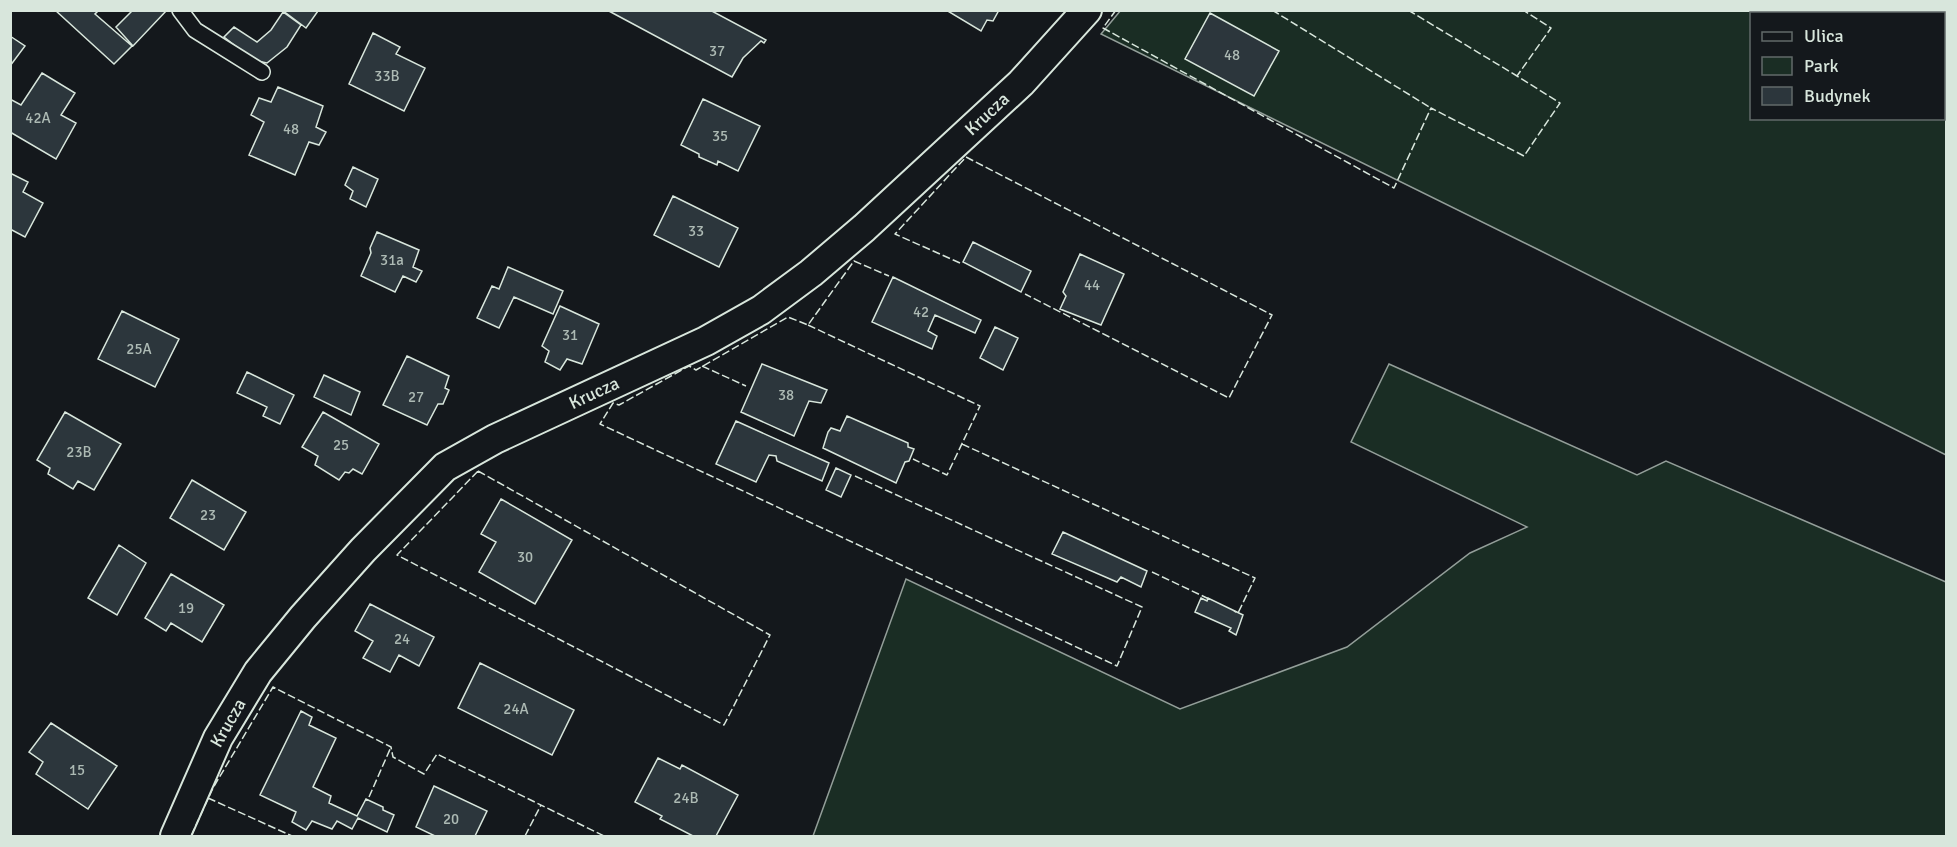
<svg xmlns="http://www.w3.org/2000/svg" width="1957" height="847" viewBox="0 0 1957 847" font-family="Signika,sans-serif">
	<rect width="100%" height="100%" fill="#14181c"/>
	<path fill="#1a2d24" stroke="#939e99" stroke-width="1.5" fill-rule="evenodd" d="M1121,10L1946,11V455L1537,249L1101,34ZM1752,14H1944V118H1752Z
		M1389,364L1637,475L1666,461L1946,582V836H813L906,579L1180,709L1347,647L1470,553L1527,527L1351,442Z"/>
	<path fill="#2c363c" stroke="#d8e6dc" stroke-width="1.5" d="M55,10H99L95,14L132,46L114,64Z
		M133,10H167L133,46L116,27Z
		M282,10H318V11L306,28Z
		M607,10H710L766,40L764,43L761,41L743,58L732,77Z
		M946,10H999L993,21L987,20L981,31Z
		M283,12L301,25L287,47L267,63L253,60L224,37L234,27L257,42L271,30Z
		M1210,13L1279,51L1254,96L1185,59Z
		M373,33L400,47L396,54L425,68L404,111L349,84Z
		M10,36L25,46L10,66Z
		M42,73L75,93L61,115L76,123L56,159L10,132V99L21,105Z
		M278,87L323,106L316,127L326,132L319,145L309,142L295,175L249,155L264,122L251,115L259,98L271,102Z
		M703,99L760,126L738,171L718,161L717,165L699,157V154L681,145Z
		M353,167L378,179L366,207L350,199L353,191L345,185Z
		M10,173L28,182L23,192L43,203L25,237L10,229Z
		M673,196L738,228L719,267L654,235Z
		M377,232L419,250L413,267L422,271L416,282L403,276L395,292L361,276L371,253L370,248Z
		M973,242L1031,271L1021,292L963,262Z
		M1080,254L1124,274L1101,325L1060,309L1066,296L1063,292Z
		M508,267L563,291L553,314L514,297L499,328L477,318L492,286L499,289Z
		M893,277L981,320L975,333L935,315L928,331L937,336L932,349L872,322Z
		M560,306L599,324L582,364L567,359L560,370L545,362L549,351L542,346Z
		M122,311L179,339L155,387L98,359Z
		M995,327L1018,338L1003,370L980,358Z
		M407,356L449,376L445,388L449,390L443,404H438L427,425L383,405Z
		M762,364L827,390L821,403L809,401L794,436L741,412Z
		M247,372L294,395L280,424L263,416L267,407L237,393Z
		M324,375L360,392L351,415L314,397Z
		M65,412L121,444L94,490L78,481L73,489L48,474L50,468L37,460Z
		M323,412L379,444L362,474L353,469L349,473L345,472L339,480L315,465L318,456L302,447Z
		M847,416L908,443V447L914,449L909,461L905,462L896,483L823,448L828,432L831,428L840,431Z
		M736,421L829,463L822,481L777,461L776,456L769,455L756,482L716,464Z
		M836,468L851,475L841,497L826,490Z
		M192,480L246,512L224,550L170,518Z
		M501,499L572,540L535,604L479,572L496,542L481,534Z
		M1063,532L1147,571L1141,587L1121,577L1117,582L1052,554Z
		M119,545L146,563L117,615L88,598Z
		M171,574L224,605L202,642L171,623L166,631L145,618Z
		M1201,598L1207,601L1208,598L1243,615L1236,635L1229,631L1231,628L1195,612Z
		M370,604L434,637L419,666L399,655L390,672L363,658L373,641L355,631Z
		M480,663L574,710L552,755L458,708Z
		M301,711L312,717L309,725L336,738L313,787L331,796L329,803L357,816L366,799L383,807V810L394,815L387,832L358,818L352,829L337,821L332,829L312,821L306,830L292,822L296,812L260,795Z
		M51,723L117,766L88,809L36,774L43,762L29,752Z
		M658,758L680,769L682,765L738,795L716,836H693L660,819L662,816L635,802Z
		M434,786L487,811L475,836H435L416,827Z"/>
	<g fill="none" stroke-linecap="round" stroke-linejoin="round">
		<defs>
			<path id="lane" d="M180,10L195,30L262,72"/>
			<path id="street" d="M175,836L218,738L258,672L303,617L363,550L445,467L495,439L706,341L761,310L811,273L864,228L1021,83L1087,10"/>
		</defs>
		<use href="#lane" stroke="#d8e6dc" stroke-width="18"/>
		<use href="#street" stroke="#d8e6dc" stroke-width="32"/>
		<use href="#lane" stroke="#14181c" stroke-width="15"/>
		<use href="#street" stroke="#14181c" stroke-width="28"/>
		<path stroke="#d8e6dc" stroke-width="1.5" stroke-dasharray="8 3" stroke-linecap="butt" d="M1116,10L1103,28L1394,188L1431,108L1524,156L1560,103L1517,76L1551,28L1523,10
			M1272,10L1431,108
			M1408,10L1517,76
			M960,263L895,234L966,157L1272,315L1229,398L1025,294
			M808,325L980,406L947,475L913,459
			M702,366L746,386
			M962,444L1255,578L1238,613L1234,611
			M478,471L770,635L724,725L397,555Z
			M855,476L1142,607L1117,666L600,424L613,403L619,405L689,366L696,370L788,317L808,325L854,261L889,276
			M1152,572L1209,599
			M369,797L391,747
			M208,798L292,836
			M191,836L213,788L273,687L391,747L393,757L424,774L437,754L604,836
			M525,836L541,805"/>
	</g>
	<g text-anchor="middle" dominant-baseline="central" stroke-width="4.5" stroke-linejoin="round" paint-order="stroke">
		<g font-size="15" fill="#adbab4">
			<text x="717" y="51">37</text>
			<text x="1232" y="55">48</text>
			<text x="387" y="76">33B</text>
			<text x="38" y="118">42A</text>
			<text x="291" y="129">48</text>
			<text x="720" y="136">35</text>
			<text x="696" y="231">33</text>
			<text x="392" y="260">31a</text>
			<text x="1092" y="285">44</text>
			<text x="921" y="312">42</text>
			<text x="570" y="335">31</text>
			<text x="139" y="349">25A</text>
			<text x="786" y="395">38</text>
			<text x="416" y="397">27</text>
			<text x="341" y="445">25</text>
			<text x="79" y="452">23B</text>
			<text x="208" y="515">23</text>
			<text x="525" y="557">30</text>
			<text x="186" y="608">19</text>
			<text x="402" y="639">24</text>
			<text x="516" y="709">24A</text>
			<text x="77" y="770">15</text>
			<text x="686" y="798">24B</text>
			<text x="451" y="819">20</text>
		</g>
		<g font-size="18" fill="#d8e6dc" stroke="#14181c">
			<text transform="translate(987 114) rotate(-43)">Krucza</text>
			<text transform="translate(594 393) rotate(-25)">Krucza</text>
			<text transform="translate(228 723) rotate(-60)">Krucza</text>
		</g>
	</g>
	<rect width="1957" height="847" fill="none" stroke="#d8e6dc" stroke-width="24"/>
	<rect x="1750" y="12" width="195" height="108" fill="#14181c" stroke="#626a69" stroke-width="1.5"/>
	<rect x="1762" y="32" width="30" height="9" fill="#14181c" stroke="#626a69" stroke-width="1.5"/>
	<text x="1804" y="42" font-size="18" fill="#d8e6dc">Ulica</text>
	<rect x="1762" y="57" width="30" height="18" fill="#1a2d24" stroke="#626a69" stroke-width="1.5"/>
	<text x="1804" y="72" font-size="18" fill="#d8e6dc">Park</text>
	<rect x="1762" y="87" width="30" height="18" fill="#2c363c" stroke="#626a69" stroke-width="1.5"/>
	<text x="1804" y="102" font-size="18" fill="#d8e6dc">Budynek</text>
</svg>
